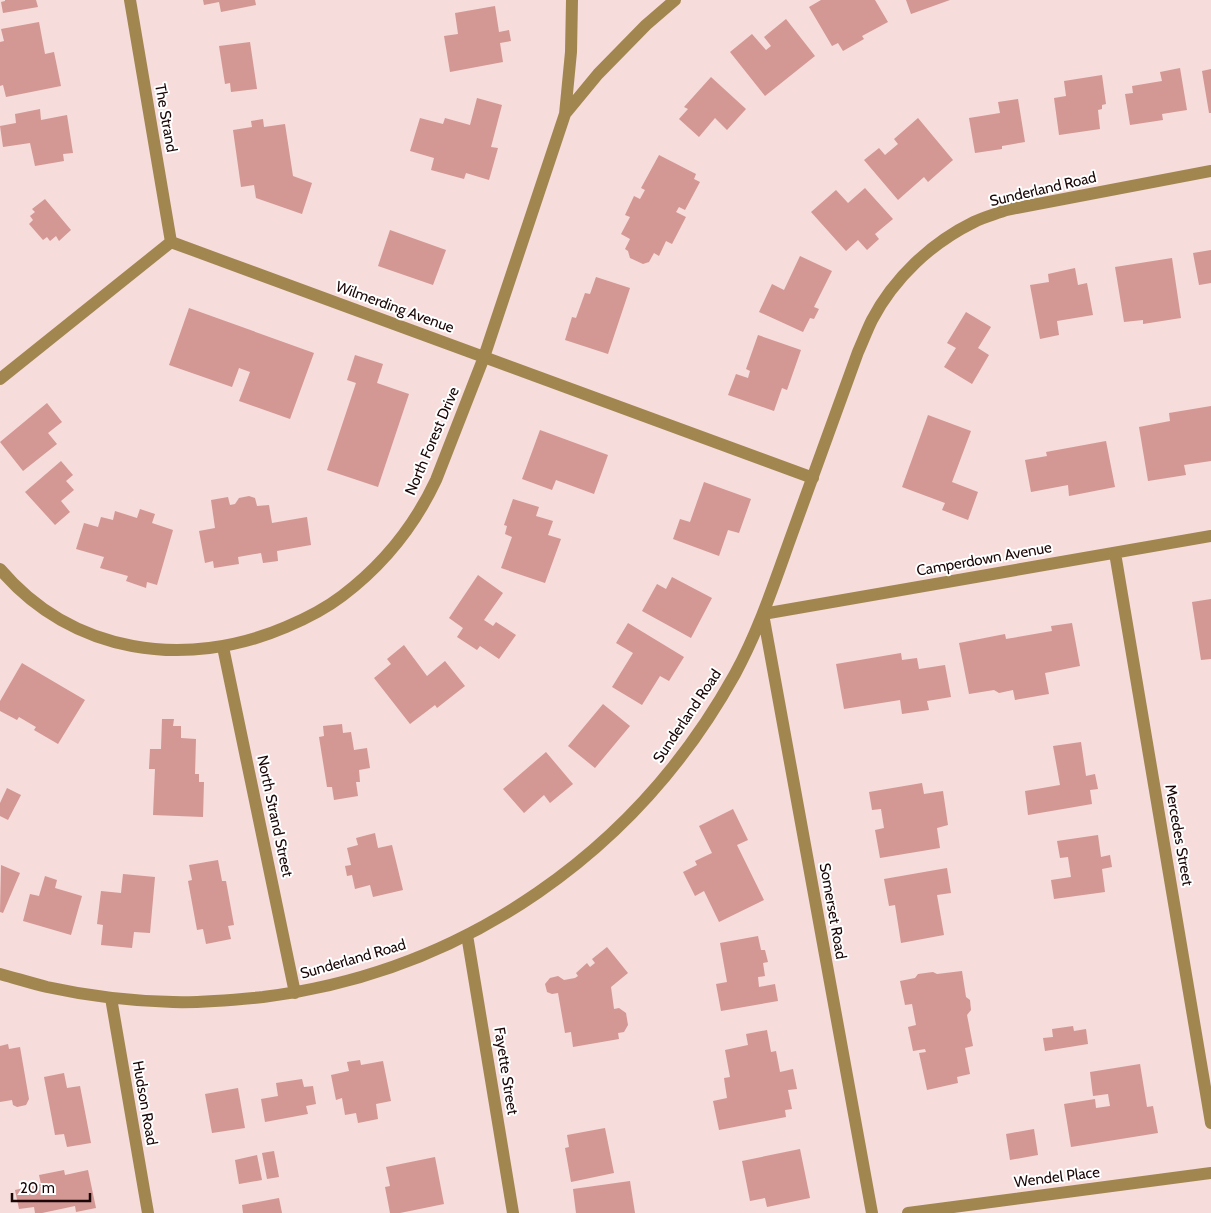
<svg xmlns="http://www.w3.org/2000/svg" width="1211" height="1213" viewBox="0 0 1211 1213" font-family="Cabin,sans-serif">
	<rect width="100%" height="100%" fill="#f6dcda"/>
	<path fill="#d39794" d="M5,0H36L38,7L3,13L1,2L5,1Z
		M203,0H255L256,5L221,12L219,2L204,5Z
		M821,0H875L888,22L862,36L864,39L843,51L838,43L832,46L809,7Z
		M906,0H950L911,14Z
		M495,6L499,32L509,30L511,41L500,43L503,62L450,72L444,36L458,34L455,13Z
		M786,19L815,56L765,96L730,52L752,34L766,50L771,46L764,37Z
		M39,22L45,54L54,52L61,86L6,97L3,85L0,86V42L4,41L1,29Z
		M250,42L257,89L231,92L230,83L225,84L219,46Z
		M1180,68L1187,110L1162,114L1163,120L1130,125L1125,94L1133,93L1132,86L1162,81L1160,72Z
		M1211,69V113H1209L1202,71Z
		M1102,75L1106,104L1102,105V109L1098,110L1100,129L1059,135L1054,98L1066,96L1064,81Z
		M711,77L746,109L727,130L715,118L699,137L679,119L688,109L684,107Z
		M477,98L502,105L491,147L498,148L489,180L466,173L464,179L431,170L434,158L410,151L420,118L443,124L445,118L470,125Z
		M1018,99L1025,142L1002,146V149L975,153L969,118L1000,113L998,102Z
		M40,109L41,120L67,115L73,153L63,154L64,161L35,166L30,143L3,147L0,126L16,123L15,114Z
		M918,118L953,160L928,182L924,177L898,200L864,160L879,148L885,155L898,144L894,139Z
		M263,119L264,127L285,124L293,176L312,183L302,214L256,198L254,185L241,187L233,130L252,127L251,121Z
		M659,155L696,174L694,179L700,182L685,210L679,207L676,212L686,217L672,244L666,241L659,256L654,253L649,262L643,264L630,258L628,251L625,249L630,239L621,234L630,217L625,215L634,196L640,199L645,190L641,188Z
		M865,188L893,219L875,234L879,239L867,250L858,240L846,251L811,212L836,190L848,203Z
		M45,199L71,230L59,241L56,236L50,241L47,237L43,240L29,224L33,220L30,216L35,212L32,209Z
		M390,230L446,250L433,285L378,266Z
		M1211,250V283L1199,285L1193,253Z
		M800,256L832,271L814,307L819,309L814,319L810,318L803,332L759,312L772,284L784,290Z
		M1172,258L1181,318L1143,324V320L1124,322L1115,267Z
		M1075,268L1078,285L1087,283L1093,315L1057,321L1059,335L1040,339L1030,285L1049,282L1048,274Z
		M596,277L630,288L608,354L565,340L572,317L576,318L585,293L590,294Z
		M189,308L314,353L290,419L239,401L250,372L239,368L232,387L169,365Z
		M966,312L991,327L978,348L989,355L972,384L944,367L956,348L947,343Z
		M758,335L801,350L787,390L782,388L774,411L728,395L736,374L748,378L750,371L746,369Z
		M355,355L383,364L377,383L409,394L378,487L327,470L356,383L347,380Z
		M47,403L62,422L48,433L57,444L23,471L0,442Z
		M1211,406V461L1184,465L1186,475L1148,481L1139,427L1170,421L1169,413Z
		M928,415L971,431L952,482L978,492L968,520L942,510L945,503L902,487Z
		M540,430L608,455L594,494L556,480L552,490L522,479Z
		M1106,441L1115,487L1069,496L1068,485L1031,492L1025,460L1047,456L1046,452Z
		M61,461L73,475L66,481L74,490L61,501L70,512L55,525L25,492Z
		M704,482L751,499L739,533L728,530L719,556L673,539L680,519L690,522Z
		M249,496L255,498L257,506L269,505L272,523L307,517L311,545L277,551L278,561L263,563L261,553L238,557L239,564L214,568L213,561L205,563L199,531L215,528L211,500L228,497L230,505L235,504L239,498Z
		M513,499L539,507L536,516L553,521L548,535L561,539L545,583L501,568L512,537L505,534L507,526L504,525Z
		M140,509L155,514L152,523L173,530L157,585L147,582L146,588L126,581L128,576L100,568L104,557L76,549L84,523L98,527L101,517L113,520L115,511L137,518Z
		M478,575L503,593L484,620L493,626L496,622L516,635L499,659L480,646L477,650L457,637L463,628L449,618Z
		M672,577L712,598L691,638L642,611L657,584L666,589Z
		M1211,599V659L1201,660L1192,602Z
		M628,623L684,657L669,681L660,676L642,705L612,687L633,653L616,643Z
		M1072,623L1080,666L1045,673L1049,694L1015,700L1013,690L999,693L994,690L969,694L959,643L1005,634L1006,639L1052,631L1051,626Z
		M404,645L427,676L445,661L465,686L437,708L435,705L410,724L374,678L391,664L387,659Z
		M901,653L902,660L917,658L919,669L945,665L951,697L927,701L929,710L902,714L900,700L844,709L836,664Z
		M22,663L85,700L58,744L34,730L36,727L19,717L17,720L0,711V701Z
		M603,704L630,726L595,768L568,746Z
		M162,719H174L173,726H181V738L196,739L195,774H199V782H204L203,817L153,815L155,769H149L150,749H161Z
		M342,724L343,733L351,732L354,750L367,748L370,768L359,770L360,782H356L358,796L334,800L332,787H327L319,737L324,736L323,726Z
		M1081,742L1086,776L1095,774L1098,789L1090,790L1092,804L1028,815L1025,791L1060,785L1053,746Z
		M546,752L573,784L550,803L544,795L524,813L503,789Z
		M922,783L924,794L943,791L948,825L937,828L940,848L880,858L875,830L884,828L881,809L872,810L869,792Z
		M7,788L21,795L8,820L0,816V803Z
		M733,809L748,840L737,845L764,900L719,922L704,891L695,896L683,872L697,865L695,861L712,853L699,826Z
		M375,833L378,848L392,845L403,890L373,897L370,885L355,889L352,875L347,876L345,866L351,865L347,848L358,845L356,838Z
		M1098,835L1101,857L1110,855L1112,867L1102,869L1105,892L1054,899L1051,880L1071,877L1068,857L1060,858L1057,841Z
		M218,860L222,881H226L234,925L228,926L231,939L206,944L203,929L197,930L188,881L192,880L189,865Z
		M1,865L20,873L3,913L0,912Z
		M947,868L951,893L937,895L944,935L901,943L895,905L889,906L884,879Z
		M123,874L155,877L150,933L134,932L132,948L101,945L103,925L97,924L101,891L121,893Z
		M45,876L57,880L55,888L82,896L71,935L23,921L30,894L39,896Z
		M758,936L761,950H765L768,962L763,963L765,976L758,977L759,987L775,984L778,1001L721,1011L716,984L727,982L720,943Z
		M607,947L628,973L611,987L614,1009L619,1008L626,1013L628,1025L624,1032L618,1033L619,1039L573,1047L571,1032L565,1033L558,993L552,994L547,992L545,984L550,978L558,976L564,980L575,978L578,976L576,973L587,963L590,967L595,963L592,959Z
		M962,971L966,997L970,1000L971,1010L967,1015L973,1046L965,1048L970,1074L957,1077L958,1083L927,1090L919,1053L926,1052L925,1049L913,1051L908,1027L916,1025L912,1004L905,1005L900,981L915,978L918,974L933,972L937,974Z
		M1073,1026L1074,1031L1086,1029L1088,1044L1045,1051L1043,1038L1053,1037L1052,1029Z
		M767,1030L771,1052L776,1051L780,1072L793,1069L797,1089L788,1090L792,1109L785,1110L786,1117L719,1130L713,1101L727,1098L724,1078L730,1077L725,1050L748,1045L746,1034Z
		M8,1044L9,1049L20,1047L29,1099L26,1105L17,1107L13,1105L12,1100L0,1102V1046Z
		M360,1060L361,1065L383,1061L391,1101L376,1104L378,1119L358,1123L356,1113L345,1115L342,1098L336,1100L331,1075L349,1071L347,1062Z
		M1140,1064L1147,1107L1153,1106L1158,1133L1071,1147L1064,1104L1095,1099L1096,1108L1110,1106L1108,1094L1093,1096L1090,1072Z
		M64,1073L67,1088L80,1086L91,1143L67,1147L64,1134L55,1135L44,1077Z
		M302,1079L304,1087L313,1086L316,1104L306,1106L308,1114L265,1122L261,1099L278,1096L276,1083Z
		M238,1088L245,1128L212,1133L205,1094Z
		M605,1128L614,1173L571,1182L565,1148L569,1147L567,1135Z
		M1034,1129L1038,1155L1010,1160L1006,1134Z
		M800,1149L810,1198L767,1207L765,1198L750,1201L742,1161Z
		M274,1151L279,1177L267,1179L262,1153Z
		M257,1155L262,1180L239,1184L235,1160Z
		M435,1157L444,1204L400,1213H390L385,1187L390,1186L386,1167Z
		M64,1170L65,1175L88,1170L96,1208L76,1212L75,1206L42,1213H35L34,1207L19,1209L15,1190L41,1184L39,1175Z
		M630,1181L635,1213H576L573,1189Z
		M279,1198L282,1213H243L242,1205Z"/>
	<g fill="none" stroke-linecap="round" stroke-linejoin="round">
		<path stroke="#a28650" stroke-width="12" d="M130,0L171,242
			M565,114L598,74L646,25L675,0
			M0,379L171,242L813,478
			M1115,553L1211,1123
			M0,569C72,654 186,670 286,627C305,619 325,609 342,596C383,565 414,527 436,480L484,357L565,114L571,52L572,0
			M223,647L295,993
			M467,935L513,1213
			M0,974C15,978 31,983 47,987C88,996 130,1001 173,1002C203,1003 233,1000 263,997C465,972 637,851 735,674C759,630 775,581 792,534C814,473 836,413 858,352C863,341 867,330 872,320C894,278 931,243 974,222C984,217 996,214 1006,210L1211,171
			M111,998L148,1213
			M872,1213L763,614L1211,536
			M908,1213L1211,1173"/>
	</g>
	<g text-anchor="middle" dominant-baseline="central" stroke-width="4" stroke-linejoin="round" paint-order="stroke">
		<g font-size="15" fill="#1a0606" stroke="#fff">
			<text transform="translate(166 118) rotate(80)">The Strand</text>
			<text transform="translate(1043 189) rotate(-13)">Sunderland Road</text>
			<text transform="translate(395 307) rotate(20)">Wilmerding Avenue</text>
			<text transform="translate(432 441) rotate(-67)">North Forest Drive</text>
			<text transform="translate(984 559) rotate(-10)">Camperdown Avenue</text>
			<text transform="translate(687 716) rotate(-56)">Sunderland Road</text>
			<text transform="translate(275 816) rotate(78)">North Strand Street</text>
			<text transform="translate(1179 835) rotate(80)">Mercedes Street</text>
			<text transform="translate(833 911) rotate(80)">Somerset Road</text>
			<text transform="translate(353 959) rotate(-16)">Sunderland Road</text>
			<text transform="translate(506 1071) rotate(81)">Fayette Street</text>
			<text transform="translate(145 1103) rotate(80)">Hudson Road</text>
			<text transform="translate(1057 1177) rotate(-7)">Wendel Place</text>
		</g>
	</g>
	<path d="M12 1193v8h78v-8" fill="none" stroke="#1a0606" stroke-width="2.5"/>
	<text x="20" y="1193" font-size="15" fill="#1a0606" stroke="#ffffff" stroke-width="4" paint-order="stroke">20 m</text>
</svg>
